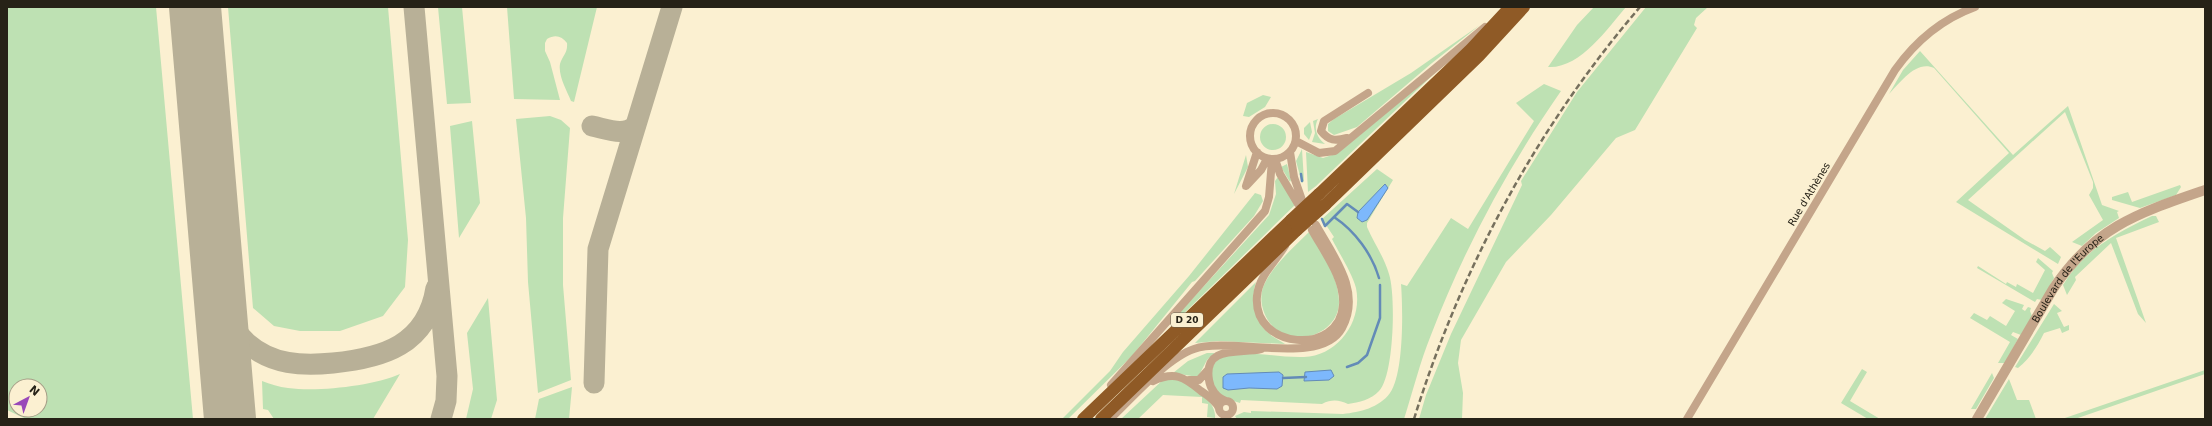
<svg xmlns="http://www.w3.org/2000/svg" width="2212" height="426" viewBox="0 0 2212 426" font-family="'DejaVu Sans',sans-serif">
	<rect width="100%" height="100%" fill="#fbf0d1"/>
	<path fill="#bee1b3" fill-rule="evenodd" d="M7,7H156L193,419H26L7,410ZM16,386H40V410H16Z
		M228,7H388L408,240L405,287L383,316L340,331H300L274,326L253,308Z
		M438,7H462L471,103L447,104Z
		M507,7H597L574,102L571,101C567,91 558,76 560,64C562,56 568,53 567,43C562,36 555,34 547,39L545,43V51L550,62L560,100L514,99Z
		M1594,7H1626C1607,29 1580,69 1548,67L1577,25Z
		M1646,7H1708L1696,18L1694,25L1697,28L1635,130L1616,138L1551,215L1506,262L1461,340L1458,363L1463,393L1462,419H1419L1426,395L1451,334L1522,185L1521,181L1577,92Z
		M1480,25L1432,63L1357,127L1334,135L1328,131V124L1334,119L1411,73Z
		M1920,51L2013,155L2068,106L2102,205L2119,211L2117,212L2119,218L2096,233L2082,246L2072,242L2103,220L2089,195L2093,188V182L2065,112L1968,200L2025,240L2045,251L2050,247L2061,257L2058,264L1956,202L2009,153L1934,68C1916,60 1901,82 1889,94L1903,70Z
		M1438,70L1316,186L1308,192L1306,152L1323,158L1338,153Z
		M1544,84L1561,91C1508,167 1464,249 1431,335C1420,362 1413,391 1404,419H1237L1235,416L1244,412L1251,413V411L1343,414C1360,412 1379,408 1390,393C1404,373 1403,309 1401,284L1407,286L1451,218L1468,229L1534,121L1516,103Z
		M1263,95L1271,97L1265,107L1249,117L1243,116L1247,103Z
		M550,116L561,120L570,128L563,218V285L571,380L538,393L528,282L526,218L516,119Z
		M1318,119C1313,128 1317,138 1325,144L1312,142L1315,133L1313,121Z
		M472,121L480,203L459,238L450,126Z
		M1310,122L1312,132L1309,140L1304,134V128Z
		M1260 137a13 13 0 1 1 26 0a13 13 0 1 1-26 0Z
		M1302,149L1304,181L1302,183L1296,161Z
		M1246,155L1248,167L1234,194Z
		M1287,164L1291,180L1290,182L1281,167Z
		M1377,169L1393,180L1367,223V227C1374,243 1384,257 1389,274C1396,295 1394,376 1379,391C1371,400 1359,402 1348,404C1339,400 1332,399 1322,404L1241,400L1240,403C1234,401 1226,399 1221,395C1205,381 1209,357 1231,354C1251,351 1282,358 1304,357C1338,356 1363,321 1356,288C1352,273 1339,253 1332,239L1334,237L1322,219Z
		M1278,177L1296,204L1173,324L1171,322L1269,215L1276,194L1275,181Z
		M2180,185L2181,187L2176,195L2140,208L2112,200V197L2128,192L2132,202Z
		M1255,193L1261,195L1263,201L1254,216L1195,281L1192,282L1132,356L1068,419H1062L1110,371L1123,352L1189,276Z
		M2152,216H2156L2159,222L2116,238L2146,323L2138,314L2111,243L2075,277L2076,280L2067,295L2063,285C2084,250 2116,233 2152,216Z
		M1310,231C1322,253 1338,275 1339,301C1340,325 1314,341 1292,337C1270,334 1255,305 1264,285C1274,264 1294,247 1310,231Z
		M2038,258L2053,271L2052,273L2054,278L2042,300L2037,299L2035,302L1977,268L1978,266L2006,284L2007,282L2016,287L2017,284L2033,293L2045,270L2036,262Z
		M1256,282C1250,302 1255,323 1272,336C1276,339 1281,341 1285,344L1218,341L1195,343Z
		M488,298L497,400L491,419H466L473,389L467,333Z
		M2006,299L2024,305L2022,309L2025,311L2028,307L2031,308L2030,311L2032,316L2021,335L2013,332L2011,335L2018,339L2005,363H1998L2010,342L1970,318L1974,313L1987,320L1990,316L2006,326L2015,311L2002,303Z
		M2054,304L2062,311L2057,313L2064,327L2069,325V330L2062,333L2060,328L2044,333C2037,347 2030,358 2018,368L2015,367Z
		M1207,353H1215L1207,360L1198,377L1173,373L1188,361Z
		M1862,369L1867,372L1850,401L1880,419H1868L1841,403Z
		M2205,370V374L2075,419H2062Z
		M1992,373L1994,378L1976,409H1971Z
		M400,374L373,419H274L268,410L263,409L262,381C270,384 279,387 288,388C319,392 372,386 400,374Z
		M1165,378C1169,379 1174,378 1178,379C1192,384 1217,401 1215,418L1207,417L1208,404L1202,403V397L1163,395L1138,419H1121Z
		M2009,379L2017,400H2029L2036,419H1985Z
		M572,387L569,419H535L539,399Z"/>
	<path fill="#7db8fc" stroke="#638bb7" d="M1385,184L1388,188L1367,220L1362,222L1357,218L1358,212Z
		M1331,370L1334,376L1329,380L1304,381L1305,372Z
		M1279,372L1283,375L1282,386L1277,389L1249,388L1228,390L1223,388V377L1227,374Z"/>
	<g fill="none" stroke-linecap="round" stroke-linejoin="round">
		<path stroke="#638bb7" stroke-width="2.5" d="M1301,174L1302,181
			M1334,217C1355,231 1372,254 1379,278
			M1322,219L1325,226L1347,204L1358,212
			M1347,367L1358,363L1367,355L1380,318V285
			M1283,378L1306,377"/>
		<path stroke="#b8b097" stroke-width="21" d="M414,7L447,376L446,401L441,419
			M592,126C607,129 625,137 636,125
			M218,279C223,303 228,326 247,343C272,365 302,366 333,363C383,358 427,345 436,288
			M594,383L598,249L672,7
			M228,395L234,419"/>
		<path stroke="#b8b097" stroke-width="52" d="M195,7L230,419"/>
		<path stroke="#c4a58a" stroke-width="8" d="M1250 136a23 23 0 1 1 46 0a23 23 0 1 1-46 0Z
			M1347,138C1335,141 1329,141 1321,131L1324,121L1368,93
			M1296,141L1319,153L1335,151L1485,27
			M1290,152L1294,177L1302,200
			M1275,159L1280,174L1298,204
			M1247,185L1261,170L1267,159
			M1246,186L1257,152
			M1285,246C1275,262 1259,276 1257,296C1252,350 1340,356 1343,305C1345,279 1324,252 1312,230
			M1189,380H1199L1208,370
			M1153,381C1175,371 1184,377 1201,391C1208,396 1215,400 1219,408
			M1111,385L1265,211L1269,197L1272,160
			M1226,401C1217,398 1210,389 1209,380C1203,344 1241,354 1261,349
			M1219 408a7 7 0 1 1 14 0a7 7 0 1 1-14 0Z
			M1110,419C1131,399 1167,358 1194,349C1231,336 1321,367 1342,328C1362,292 1334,257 1316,225
			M1687,419L1895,70C1915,42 1942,19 1975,7"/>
		<path stroke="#c4a58a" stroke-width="10" id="s1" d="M1977,419L2053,289C2094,227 2138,213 2205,190"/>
		<path stroke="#8f5a26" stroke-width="12" d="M1319,194L1471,49L1510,7
			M1325,205L1479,56L1524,7
			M1083,419L1291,220
			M1101,419L1297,230"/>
		<path stroke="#76705d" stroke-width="2.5" stroke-dasharray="6 3" stroke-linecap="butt" d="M1414,419C1461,268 1537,127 1640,7"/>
		<path stroke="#8f5a26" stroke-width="12" d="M1291,220L1319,194
			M1297,230L1325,205"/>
	</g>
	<g text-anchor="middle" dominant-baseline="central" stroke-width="3" stroke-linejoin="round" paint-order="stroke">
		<rect fill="#fbf0d1" stroke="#66604f" stroke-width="1" x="1171" y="313" width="32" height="14" rx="3"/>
		<g font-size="9" font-weight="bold" fill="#262217">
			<text x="1187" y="320">D 20</text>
		</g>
		<g font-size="10" fill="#262217" stroke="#fbf0d1">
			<text transform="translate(1809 194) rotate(-59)">Rue d'Athènes</text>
			<text stroke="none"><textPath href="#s1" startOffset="168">Boulevard de l'Europe</textPath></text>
		</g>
	</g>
	<rect width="2212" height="426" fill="none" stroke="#262217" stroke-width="16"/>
	<g transform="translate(28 398) rotate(41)"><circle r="19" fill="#fbf0d1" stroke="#a69e87"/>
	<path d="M0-3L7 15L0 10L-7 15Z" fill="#9949b9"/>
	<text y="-6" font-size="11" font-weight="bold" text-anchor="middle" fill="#262217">N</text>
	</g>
</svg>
